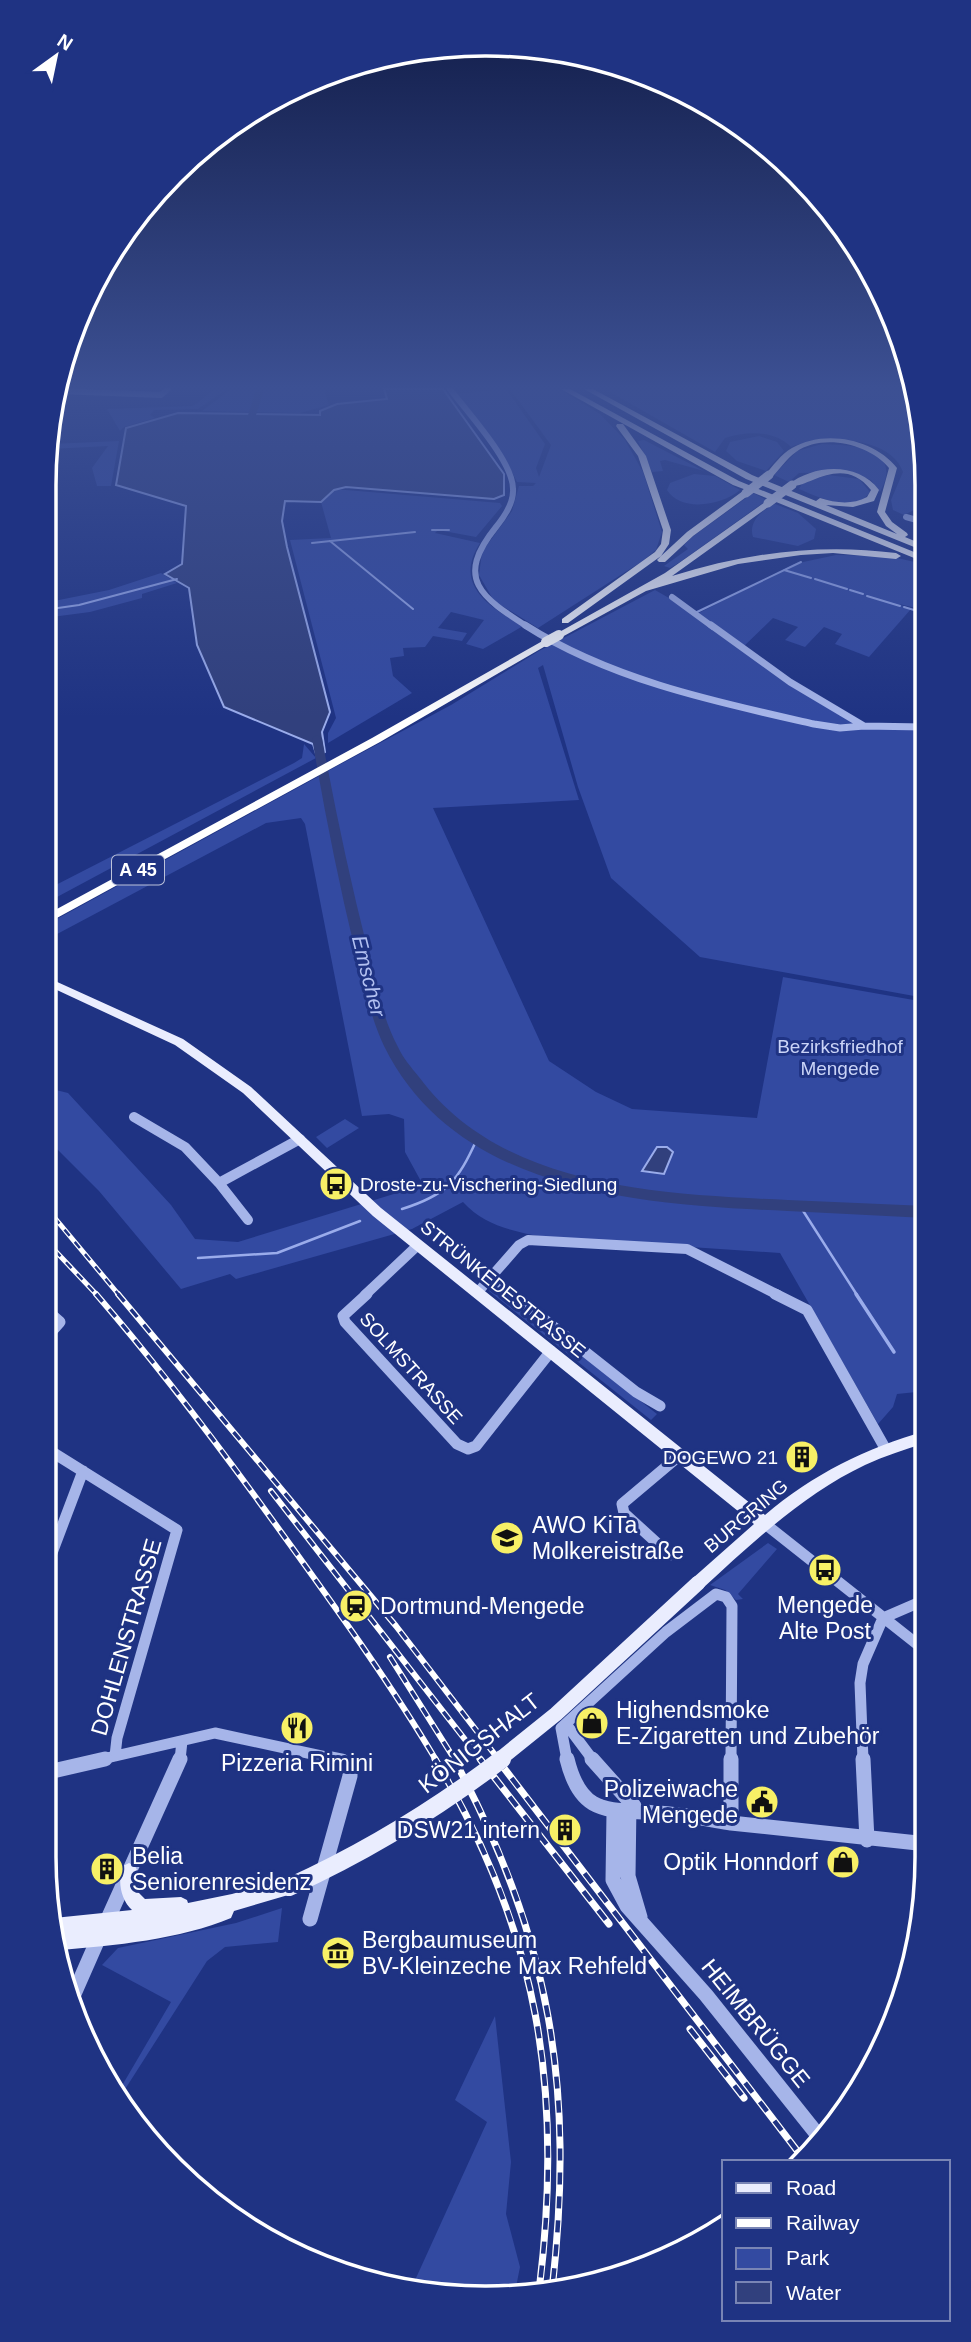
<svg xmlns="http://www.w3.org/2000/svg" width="971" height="2342" viewBox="0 0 971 2342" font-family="Helvetica,sans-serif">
	<rect width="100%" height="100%" fill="#1f3383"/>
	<path fill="#334aa1" d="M215,389H227L198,409L154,410L150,415L155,418L124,427L120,431L107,409L193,406Z
		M231,389H324L329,405L300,413L202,411Z
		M506,389L545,444L536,468L539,477L551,445L510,389H559L600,414L625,440L643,472L662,532L656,550L641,562L538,628L494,601L479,575L482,552L512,511L519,486H533L536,483L517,482L510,468L456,394Z
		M605,389H913L923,427L924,505L904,515L893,510L891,500L903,472C890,435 821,435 791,447C775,430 747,431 725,438L715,452Z
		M759,436L777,442L784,451L766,471L737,461L726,451L730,442Z
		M644,440L704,471L665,460L660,461L663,471L652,472L638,441Z
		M119,441L111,486H97L92,468L108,446L50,449L51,444Z
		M822,444C854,445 904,448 880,492L871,480L850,472L799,473L789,482L774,475L797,451Z
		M694,474L715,476L740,490C723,505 681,513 667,490L670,483Z
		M828,475L859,479L870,492C854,515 818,497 799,489L803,482Z
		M334,489L500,503L502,506L476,537L438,530L435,533L480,543C453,585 489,607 523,626L483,649L466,644L484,620L451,612L438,628L467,633L462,641L433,636L425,647L403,648L404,656L390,658L393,676L412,693L328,743V733L336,718L290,540L331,538L321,502Z
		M753,493L765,499L764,502L680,562L670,568L664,566L688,549L684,545L692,537Z
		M775,504L798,513L816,529L814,539L798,546L753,537C748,522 762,510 775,504Z
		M836,555L888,556L924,564V610L899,604L911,609L869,657L835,644L842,634L824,627L805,647L785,640L798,627L773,618L741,649L867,729H924L925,998L700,957L611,878L578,787L543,665L538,668L579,800L433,808L549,1061L596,1092L632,1109L757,1118L783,977L925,1002L926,1391L897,1394L893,1407L878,1424L780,1253L543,1237C513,1231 485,1226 463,1202L412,1229L236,1279L230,1274L181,1289L99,1191L44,1136V1087L68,1093L171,1205L195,1239L238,1242L423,1185L405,1152L404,1119L389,1114L362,1116L305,824L301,818L266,823L44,941V926L323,774L326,789L324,773L451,705L539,651L655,590L697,614L794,564Z
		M161,573L177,583L142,594V598L90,612L44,618V603L109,590Z
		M304,744L316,758L44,904V891L294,763L302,758Z
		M345,1119L359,1128L327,1148L316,1137Z
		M491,1288H498L493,1292L514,1308L519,1304L524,1308L520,1313L545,1333L550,1329L554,1333L550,1337L577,1358L581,1354L657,1414L651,1420L489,1291Z
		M768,1543L777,1549L738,1594L743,1599L736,1600L725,1590L710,1585Z
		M282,1908L278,1942L225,1947L207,1961L122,2094L120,2089L171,2002L102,1965L118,1948L236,1923Z
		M495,2016L511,2162L506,2214L520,2267L515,2292L427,2294L411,2289L487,2122L455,2100Z"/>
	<path fill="#31407d" stroke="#9aaceb" stroke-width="2" d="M384,389H443L504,474V495L494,499L346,487L334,490L321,502L285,501L282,521L287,547L330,712L322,732L325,752L317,757L313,744L224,707L197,645L189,588L165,574L182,564L186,506L116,485L126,428L178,413L320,415V411L337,404L387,399Z
		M657,1147H667L673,1152L664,1174L642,1171Z"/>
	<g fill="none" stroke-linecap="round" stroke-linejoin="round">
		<path stroke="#9aaceb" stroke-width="2" d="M432,530H449
			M330,541L413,609
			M312,543L415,532
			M784,570L811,578
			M815,579L847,589
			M850,590L863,594
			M867,596L900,606
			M904,607L914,610
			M44,610L79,605L177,579
			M697,612L801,562"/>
		<path stroke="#9aaceb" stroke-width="2.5" d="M800,1206L857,1295
			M402,1209C447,1195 458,1181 477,1139
			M198,1258L277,1253L360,1221"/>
		<path stroke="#9aaceb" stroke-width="3.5" d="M856,1294L894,1352"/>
		<path fill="#31407d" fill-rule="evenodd" d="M256,389H264L253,425L257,430L253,432L245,425Z
			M317,735L322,738C335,809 350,880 368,951C376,983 382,1017 398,1047C403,1058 411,1067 419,1077C502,1189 660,1194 788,1200C834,1202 880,1204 926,1206V1218C880,1216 834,1213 788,1211C644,1205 457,1194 384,1046C370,1016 363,982 355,950C338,880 324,809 312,738Z"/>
		<path stroke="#a6b5e9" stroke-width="6" d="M450,389C467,412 513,461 513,489C514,503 505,516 496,527C454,579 481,597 528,627
			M59,391L161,395L168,389
			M906,517L924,522
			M672,597L713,627"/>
		<path stroke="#a6b5e9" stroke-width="7" d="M525,625C611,680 716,702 814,724L840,728L864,726
			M711,625L790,682L864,726L924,727"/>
		<path stroke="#a6b5e9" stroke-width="10" d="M134,1117L185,1147L219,1183L300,1139
			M219,1183L248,1220
			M491,1277L514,1295
			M477,1293L519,1245L528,1240L687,1249L778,1295
			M365,1295L418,1245"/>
		<path stroke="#a6b5e9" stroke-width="11" d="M367,1294L343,1316L345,1322L457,1444L468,1449L476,1446L551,1351
			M512,1294L636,1392L660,1406
			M775,1294L807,1310L885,1448
			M44,1319L52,1315L60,1322L44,1340
			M44,1447L177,1530L117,1738L115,1756
			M764,1523L927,1652
			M670,1555L624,1513L622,1504L679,1456
			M44,1574L83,1471
			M566,1724L593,1760
			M98,1760L215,1733L340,1760
			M180,1760L182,1741
			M567,1760L561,1728L666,1632L716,1594L726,1597L732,1606L731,1760
			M863,1760L860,1683L863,1664L883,1618L927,1599"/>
		<path stroke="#a6b5e9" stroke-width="15" d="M567,1759C581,1816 607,1809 656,1813C681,1814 706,1819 731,1823
			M592,1759L634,1806
			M863,1759L867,1840
			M44,1773L105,1759
			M629,1804L628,1876L640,1917
			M614,1812L613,1880L627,1906L706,1995L821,2139
			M731,1823L927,1844
			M731,1823V1759
			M310,1919L350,1776V1770L342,1761L332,1759
			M106,1923L180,1759
			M70,2003L99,1937"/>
		<path fill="#eaedfe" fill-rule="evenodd" d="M44,976L183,1039L251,1087L381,1208L765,1515C813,1474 866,1448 926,1431V1443C905,1449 885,1456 865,1465C804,1494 753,1542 703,1588L698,1590L693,1588L690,1583L693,1578L754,1524L373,1216L243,1093L175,1045L44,984Z
			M129,1863L135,1866L138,1872L139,1893L145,1899L181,1897L187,1900L188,1903L232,1894L289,1878L295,1881L298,1887L295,1893L234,1911L231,1918C181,1939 113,1946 59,1950L54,1918L132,1910C121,1900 117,1881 123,1866Z"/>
		<path fill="#fff" fill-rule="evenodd" d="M561,389H570L739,481L924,556V562L749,491V495L693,536L665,562H659L657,560L661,556L568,623H562V619L655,552L661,544L663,530L638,456L616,426L617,424H623L646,456L671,530L669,544L661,556L687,532L743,491H749L733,485Z
			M584,389H593L752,475L816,501L820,498C836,503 852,505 867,497L871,490C841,451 803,493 788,485C814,464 858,462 879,490L874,501L853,507L826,505L897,534L886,526L877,512L889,468C869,444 823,433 796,452C786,459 780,469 772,477L765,475C773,466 781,454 792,448C825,429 874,439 897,468L885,512L892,522L907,533L908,535L905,537L924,545V551L746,479Z
			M768,500L771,501V505L672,576C746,553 819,543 896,553L901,556L896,559L833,553L801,555L738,564L646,591L562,637L554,635L665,573Z
			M546,639L549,640V644L380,742L44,925V916L372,738Z"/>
		<defs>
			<path id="rail-far2" d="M44,1205L119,1295
				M44,1239L97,1295"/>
			<path id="rail-far1" d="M96,1294C162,1370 222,1450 281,1532C335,1607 389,1681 436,1760
				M118,1294L396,1626L499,1760
				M271,1491L481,1760
				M390,1657L455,1760"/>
			<path id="rail" d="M435,1759C539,1933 564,2091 539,2291
				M454,1759C551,1940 575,2087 552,2290
				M480,1759L609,1924
				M497,1759L802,2157
				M690,2029L744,2098"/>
		</defs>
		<use href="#rail-far2" stroke="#fff" stroke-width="5"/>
		<use href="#rail-far1" stroke="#fff" stroke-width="6"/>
		<use href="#rail" stroke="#fff" stroke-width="7"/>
		<use href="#rail-far2" stroke="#1f3383" stroke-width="2.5" stroke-dasharray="8" stroke-linecap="butt"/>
		<use href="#rail-far1" stroke="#1f3383" stroke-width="3.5" stroke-dasharray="10" stroke-linecap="butt"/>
		<use href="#rail" stroke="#1f3383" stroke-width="4.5" stroke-dasharray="12" stroke-linecap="butt"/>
		<path stroke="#eaedfe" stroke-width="15" d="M499,1760L556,1714L698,1583"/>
		<path stroke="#eaedfe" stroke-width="18" d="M289,1887C366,1852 435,1810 502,1759"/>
		<path stroke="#fff" stroke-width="9" d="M746,493L769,475
			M768,503L792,485"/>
		<path stroke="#fff" stroke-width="10" d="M546,642L559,635"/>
	</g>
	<linearGradient id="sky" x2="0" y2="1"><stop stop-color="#111c48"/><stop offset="0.54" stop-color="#3c5093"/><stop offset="1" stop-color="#3c5093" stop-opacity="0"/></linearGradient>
	<rect width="971" height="717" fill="url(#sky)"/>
	<defs>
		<symbol id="bus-disc" viewBox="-11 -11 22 22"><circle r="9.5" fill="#f7f066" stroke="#1f3383"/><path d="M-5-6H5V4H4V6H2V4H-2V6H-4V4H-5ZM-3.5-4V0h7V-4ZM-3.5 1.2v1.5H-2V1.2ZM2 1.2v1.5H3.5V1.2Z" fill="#111"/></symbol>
		<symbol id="building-disc" viewBox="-11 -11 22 22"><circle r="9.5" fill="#f7f066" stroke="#1f3383"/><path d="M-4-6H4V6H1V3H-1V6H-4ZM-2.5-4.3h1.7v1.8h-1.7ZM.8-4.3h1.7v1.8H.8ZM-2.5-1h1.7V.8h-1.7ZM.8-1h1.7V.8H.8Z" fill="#111"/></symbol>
		<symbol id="school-disc" viewBox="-11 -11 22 22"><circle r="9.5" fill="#f7f066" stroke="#1f3383"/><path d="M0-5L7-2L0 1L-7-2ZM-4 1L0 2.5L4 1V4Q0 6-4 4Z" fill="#111"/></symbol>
		<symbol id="station-disc" viewBox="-11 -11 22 22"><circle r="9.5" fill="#f7f066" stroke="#1f3383"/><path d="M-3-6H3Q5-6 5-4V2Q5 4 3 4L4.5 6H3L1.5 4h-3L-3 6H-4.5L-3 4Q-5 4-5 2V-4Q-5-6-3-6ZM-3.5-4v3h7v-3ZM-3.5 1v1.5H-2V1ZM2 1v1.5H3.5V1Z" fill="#111"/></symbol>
		<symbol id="shop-disc" viewBox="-11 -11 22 22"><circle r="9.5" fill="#f7f066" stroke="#1f3383"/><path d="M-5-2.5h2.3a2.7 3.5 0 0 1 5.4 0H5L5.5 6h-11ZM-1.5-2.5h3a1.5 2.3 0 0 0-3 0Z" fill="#111"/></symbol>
		<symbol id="restaurant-disc" viewBox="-11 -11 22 22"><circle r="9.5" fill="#f7f066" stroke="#1f3383"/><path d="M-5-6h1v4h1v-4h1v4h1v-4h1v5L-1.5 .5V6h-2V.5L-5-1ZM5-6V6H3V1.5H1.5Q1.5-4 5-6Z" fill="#111"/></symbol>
		<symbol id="civic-disc" viewBox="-11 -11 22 22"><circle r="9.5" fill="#f7f066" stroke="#1f3383"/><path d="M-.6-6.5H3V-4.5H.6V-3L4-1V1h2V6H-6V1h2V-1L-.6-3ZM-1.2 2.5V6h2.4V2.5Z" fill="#111"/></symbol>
		<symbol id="museum-disc" viewBox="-11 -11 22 22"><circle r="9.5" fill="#f7f066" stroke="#1f3383"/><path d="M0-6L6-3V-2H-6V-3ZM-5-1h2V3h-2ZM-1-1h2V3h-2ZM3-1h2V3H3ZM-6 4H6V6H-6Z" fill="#111"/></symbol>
	</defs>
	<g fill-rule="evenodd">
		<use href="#bus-disc" x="317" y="1165" width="38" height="38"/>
		<use href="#building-disc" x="783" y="1438" width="38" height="38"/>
		<use href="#school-disc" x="488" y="1519" width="38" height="38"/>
		<use href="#bus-disc" x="806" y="1551" width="38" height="38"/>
		<use href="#station-disc" x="337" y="1587" width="38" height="38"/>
		<use href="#shop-disc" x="573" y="1704" width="38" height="38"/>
		<use href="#restaurant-disc" x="278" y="1709" width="38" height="38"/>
		<use href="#civic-disc" x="743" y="1783" width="38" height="38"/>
		<use href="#building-disc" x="546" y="1811" width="38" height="38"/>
		<use href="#shop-disc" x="824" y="1843" width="38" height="38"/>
		<use href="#building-disc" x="88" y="1850" width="38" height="38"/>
		<use href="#museum-disc" x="319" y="1934" width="38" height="38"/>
	</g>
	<g text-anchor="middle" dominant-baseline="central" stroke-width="6" stroke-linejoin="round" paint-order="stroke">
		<rect fill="#1f3383" stroke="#bcc2da" stroke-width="2" x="112" y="855.5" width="52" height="29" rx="5"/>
		<g font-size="18" font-weight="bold" fill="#fff">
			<text x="138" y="870">A 45</text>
		</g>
		<g font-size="19" fill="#cad4f7" stroke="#1f3383">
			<text x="840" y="1046">Bezirksfriedhof<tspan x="840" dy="22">Mengede</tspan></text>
		</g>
		<g font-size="19" fill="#fff" stroke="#1f3383" text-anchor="start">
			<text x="360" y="1184">Droste-zu-Vischering-Siedlung</text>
			<text x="778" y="1457" text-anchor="end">DOGEWO 21</text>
		</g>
		<g font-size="19" fill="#fff" stroke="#1f3383">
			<text transform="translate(503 1289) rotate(39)">STRÜNKEDESTRASSE</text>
			<text transform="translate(411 1368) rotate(48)">SOLMSTRASSE</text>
			<text transform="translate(746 1516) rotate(-40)">BURGRING</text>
		</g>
		<g font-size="21" font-style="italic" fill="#b2c0f1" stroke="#1f3383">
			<text transform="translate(369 976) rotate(76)">Emscher</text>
		</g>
		<g font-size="23" fill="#fff" stroke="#1f3383" text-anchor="start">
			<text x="532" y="1525">AWO KiTa<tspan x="532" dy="26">Molkereistraße</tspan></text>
			<text x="825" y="1605" text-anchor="middle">Mengede<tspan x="825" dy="26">Alte Post</tspan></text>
			<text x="380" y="1606">Dortmund-Mengede</text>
			<text x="616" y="1710">Highendsmoke<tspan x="616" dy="26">E-Zigaretten und Zubehör</tspan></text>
			<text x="297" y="1763" text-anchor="middle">Pizzeria Rimini</text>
			<text x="738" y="1789" text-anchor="end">Polizeiwache<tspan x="738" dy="26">Mengede</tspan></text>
			<text x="540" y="1830" text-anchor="end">DSW21 intern</text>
			<text x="132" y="1856">Belia<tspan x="132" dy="26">Seniorenresidenz</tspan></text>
			<text x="818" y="1862" text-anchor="end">Optik Honndorf</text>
			<text x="362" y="1940">Bergbaumuseum<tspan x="362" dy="26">BV-Kleinzeche Max Rehfeld</tspan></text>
		</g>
		<g font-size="23" fill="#fff" stroke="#1f3383">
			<text transform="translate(126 1637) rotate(-74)">DOHLENSTRASSE</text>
			<text transform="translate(479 1743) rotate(-38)">KÖNIGSHALT</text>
			<text transform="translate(756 2023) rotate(51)">HEIMBRÜGGE</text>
		</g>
	</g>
	<path d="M0 0H971V2342H0ZM485 56H486A429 429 0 0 1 915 485V1857A429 429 0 0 1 486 2286H485A429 429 0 0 1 56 1857V485A429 429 0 0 1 485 56Z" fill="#1f3383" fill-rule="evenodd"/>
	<path fill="none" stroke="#fff" stroke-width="3.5" d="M485 56H486A429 429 0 0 1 915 485V1857A429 429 0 0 1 486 2286H485A429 429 0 0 1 56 1857V485A429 429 0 0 1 485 56Z"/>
	<rect x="722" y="2160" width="228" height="161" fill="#1f3383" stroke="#7985b5" stroke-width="2"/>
	<rect x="736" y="2183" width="35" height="10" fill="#eaedfe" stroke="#7985b5" stroke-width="2"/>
	<text x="786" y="2195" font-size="21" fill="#ffffff">Road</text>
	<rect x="736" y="2218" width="35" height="10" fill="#ffffff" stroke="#7985b5" stroke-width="2"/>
	<text x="786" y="2230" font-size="21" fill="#ffffff">Railway</text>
	<rect x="736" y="2248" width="35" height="21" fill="#334aa1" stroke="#7985b5" stroke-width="2"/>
	<text x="786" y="2265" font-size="21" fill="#ffffff">Park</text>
	<rect x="736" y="2282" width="35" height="21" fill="#31407d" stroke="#7985b5" stroke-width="2"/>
	<text x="786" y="2300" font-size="21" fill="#ffffff">Water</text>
	<g transform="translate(56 56) rotate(33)" stroke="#1f3383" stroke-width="5" paint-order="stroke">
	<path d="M0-5L12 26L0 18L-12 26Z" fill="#ffffff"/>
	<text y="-10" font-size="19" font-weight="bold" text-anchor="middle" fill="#ffffff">N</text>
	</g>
</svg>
